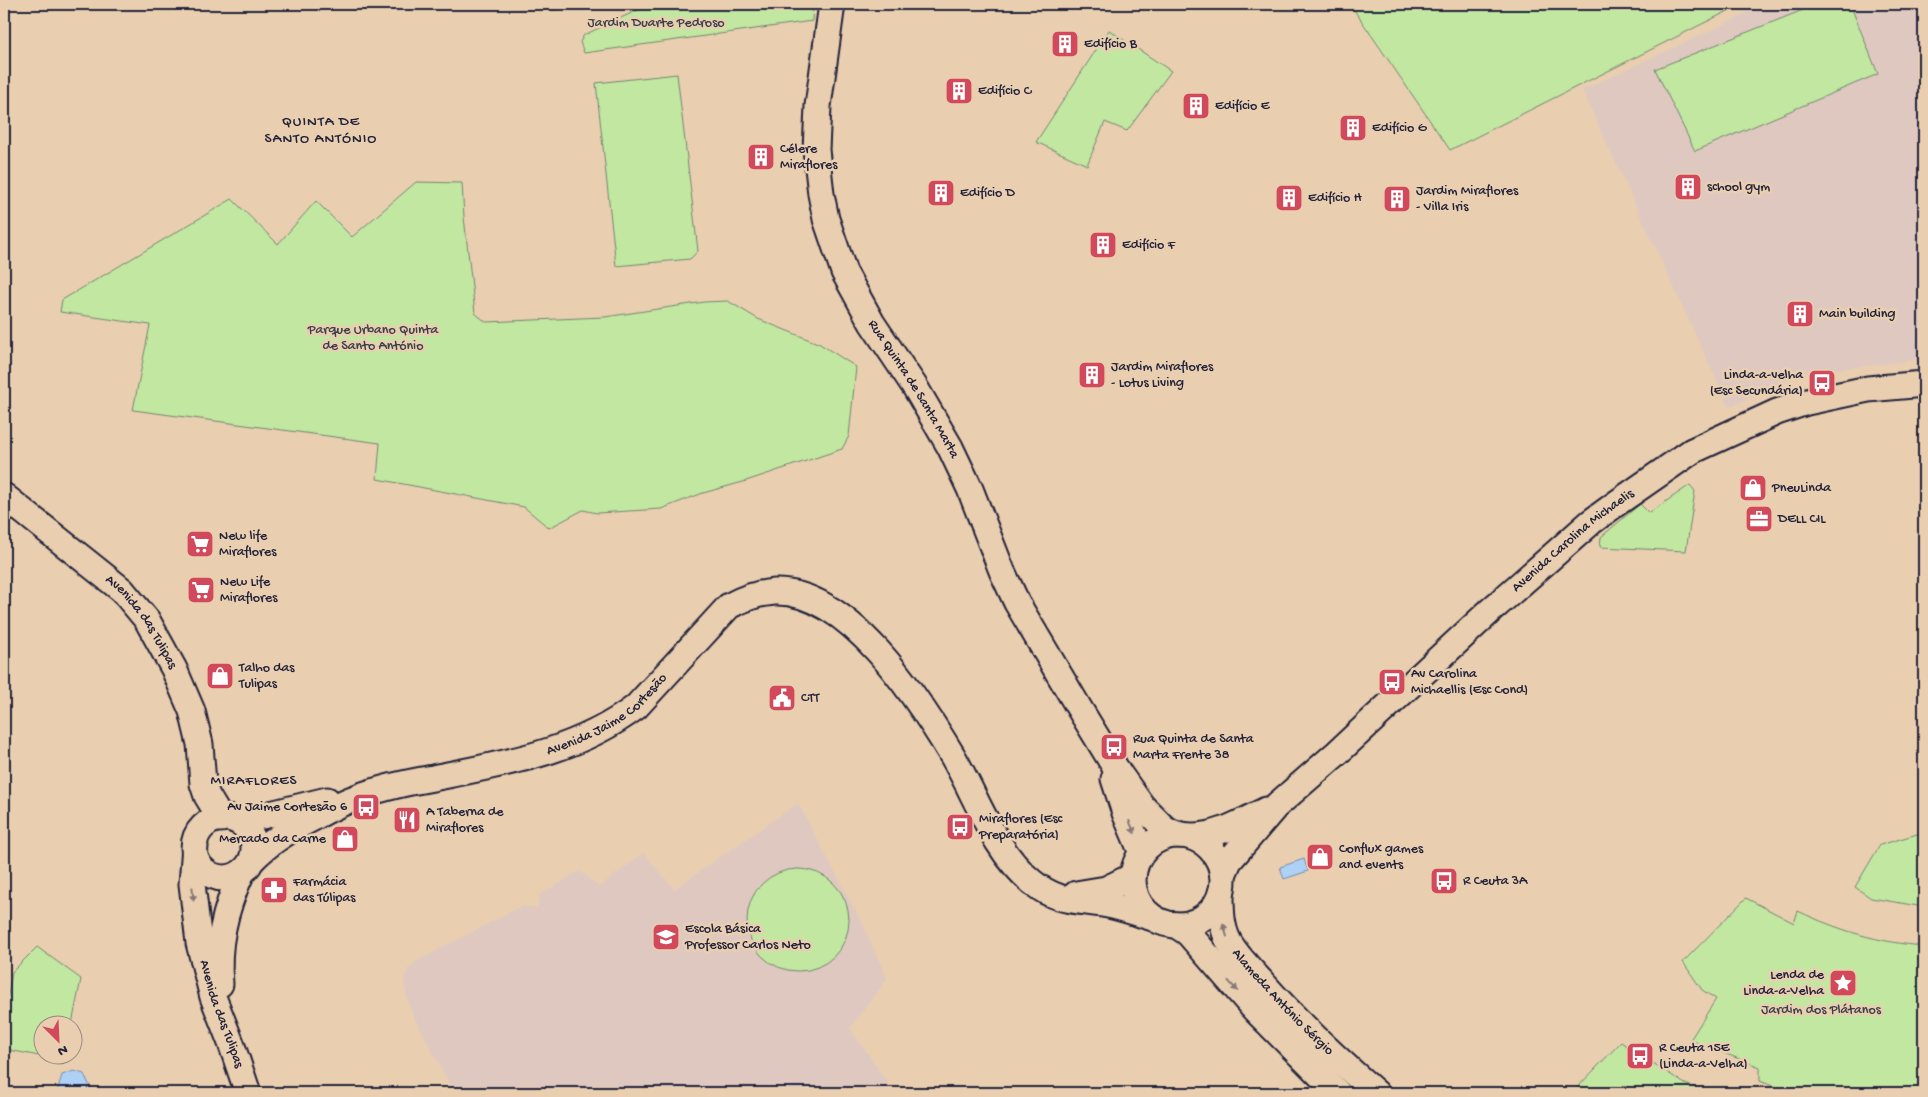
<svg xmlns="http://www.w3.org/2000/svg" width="1928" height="1097" viewBox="0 0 1928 1097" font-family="'Gochi Hand',sans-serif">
	<rect width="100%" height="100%" fill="#e9cfb0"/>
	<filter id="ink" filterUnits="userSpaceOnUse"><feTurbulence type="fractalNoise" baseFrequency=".02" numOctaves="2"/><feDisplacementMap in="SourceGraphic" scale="10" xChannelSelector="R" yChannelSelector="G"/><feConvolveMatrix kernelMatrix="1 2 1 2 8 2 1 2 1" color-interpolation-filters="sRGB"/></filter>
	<g filter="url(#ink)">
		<path fill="#dfc8c0" d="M1764,4H1924V359L1806,373L1729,407L1582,90L1727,23Z
			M798,803L863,925L887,979L850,1028L888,1083V1093H458L450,1085L411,1011L407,998L404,981L408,969L419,960L521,906L538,908L539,895L580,871L599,887L644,853L674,889Z"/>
		<path fill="#c1e7a1" stroke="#72846e" d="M473,4H555L557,10Z
			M651,4H813L812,21L584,53L580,42L584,35Z
			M1350,4H1742L1450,150Z
			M1818,4H1850L1878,74L1695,151L1655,69Z
			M1109,30L1171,71L1127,131L1105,122L1087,165L1036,142Z
			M677,74L698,251L690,259L616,266L596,83Z
			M416,182L462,183L464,217L475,313L486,322L605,317L704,302L728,301L758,319L820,344L856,367L849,436L842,449L743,482L703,493L661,509L597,513L583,510L549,528L524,507L377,479L380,443L133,410L150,325L60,312L62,300L232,199L278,244L316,201L352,237Z
			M1690,485L1695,491L1686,551L1600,547L1601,537L1640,504L1649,513Z
			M1924,832V907L1871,898L1855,887L1880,845Z
			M747 920a51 51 0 1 1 102 0a51 51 0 1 1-102 0Z
			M1746,898L1794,923L1798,911C1838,930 1880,943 1924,946V1093H1790L1760,1081V1067L1690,1040L1716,999L1702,990L1683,962Z
			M37,947L81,979L72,1024H42V1054L65,1055L64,1061L4,1049V1018L12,972Z
			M1621,1042L1685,1084L1710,1093H1572Z"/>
		<path fill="#aed1f6" stroke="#768bab" d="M1304,859L1308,871L1284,879L1280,867Z
			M74,1071L84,1074L93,1093H60L58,1088L62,1075Z"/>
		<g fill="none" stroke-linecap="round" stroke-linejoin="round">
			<defs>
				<g id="secondary">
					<path id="s1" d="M832,4L818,106L816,150L821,194L826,219L844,272L872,323L915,387L950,447L970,489L1002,571L1017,603L1079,708L1118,772L1142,806L1166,830L1180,835"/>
					<path id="s2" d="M4,496L122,590L147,620L174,669L192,711L200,744L203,784L207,796L221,819"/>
					<path d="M1114,779L1125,813L1142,853"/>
					<circle cx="224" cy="848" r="30"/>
					<path d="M235,820L262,816L327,800"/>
					<circle cx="1178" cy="880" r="45"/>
					<path d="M1190,836C1217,837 1242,822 1266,810"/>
					<path id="s3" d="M195,846L192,884L199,943L213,997L231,1043L248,1093"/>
					<path id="s4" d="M252,860C269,842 289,830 311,819C327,810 345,801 363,795C385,787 410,782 433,778C505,763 575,753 636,707L729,606C744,598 758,593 775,592C849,590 918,699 952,755C977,797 993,850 1032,882C1060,905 1081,899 1113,906C1126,909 1140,914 1153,918"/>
					<path id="s5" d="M1223,875L1229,861L1276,806L1337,753L1490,611L1591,522L1617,503L1692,451L1777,412L1807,402L1868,389L1924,384"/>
					<path id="s6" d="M1221,893C1221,910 1221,927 1229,942C1237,956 1250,969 1261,981C1296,1021 1336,1058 1376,1093"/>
					<path d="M1076,894L1106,889L1133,876"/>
					<path d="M1176,925L1188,933L1255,1010L1338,1093"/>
					<path d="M220,984C216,944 225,908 242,872"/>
				</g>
			</defs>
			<use href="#secondary" stroke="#22223b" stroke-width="29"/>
			<use href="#secondary" stroke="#e9cfb0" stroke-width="25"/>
		</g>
		<defs><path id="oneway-solid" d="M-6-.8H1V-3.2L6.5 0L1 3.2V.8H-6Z" transform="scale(1.25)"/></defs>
		<g fill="#867876">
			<use href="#oneway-solid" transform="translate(1132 827) rotate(66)"/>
			<use href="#oneway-solid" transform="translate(193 894) rotate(85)"/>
			<use href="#oneway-solid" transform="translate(1225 930) rotate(-107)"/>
			<use href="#oneway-solid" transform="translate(1233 986) rotate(48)"/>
		</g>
	</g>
	<defs>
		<symbol id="building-square" viewBox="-11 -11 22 22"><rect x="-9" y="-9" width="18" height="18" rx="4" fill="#d1495b" stroke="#e9cfb0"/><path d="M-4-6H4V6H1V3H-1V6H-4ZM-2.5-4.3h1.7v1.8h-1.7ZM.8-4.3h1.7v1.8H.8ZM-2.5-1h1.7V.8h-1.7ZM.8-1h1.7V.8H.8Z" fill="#fff"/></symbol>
		<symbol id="bus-square" viewBox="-11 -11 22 22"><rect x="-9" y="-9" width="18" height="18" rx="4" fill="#d1495b" stroke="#e9cfb0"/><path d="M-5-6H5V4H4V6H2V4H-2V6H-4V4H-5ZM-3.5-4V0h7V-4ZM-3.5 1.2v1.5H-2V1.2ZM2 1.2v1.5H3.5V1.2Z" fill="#fff"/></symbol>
		<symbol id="shop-square" viewBox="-11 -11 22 22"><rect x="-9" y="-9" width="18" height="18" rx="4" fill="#d1495b" stroke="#e9cfb0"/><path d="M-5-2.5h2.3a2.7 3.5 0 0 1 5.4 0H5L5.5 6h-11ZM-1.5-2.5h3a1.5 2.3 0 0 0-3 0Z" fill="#fff"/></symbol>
		<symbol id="office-square" viewBox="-11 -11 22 22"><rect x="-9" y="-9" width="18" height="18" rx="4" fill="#d1495b" stroke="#e9cfb0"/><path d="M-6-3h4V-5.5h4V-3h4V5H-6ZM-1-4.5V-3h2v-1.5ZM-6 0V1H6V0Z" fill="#fff"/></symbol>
		<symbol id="supermarket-square" viewBox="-11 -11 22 22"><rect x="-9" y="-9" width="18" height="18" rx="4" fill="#d1495b" stroke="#e9cfb0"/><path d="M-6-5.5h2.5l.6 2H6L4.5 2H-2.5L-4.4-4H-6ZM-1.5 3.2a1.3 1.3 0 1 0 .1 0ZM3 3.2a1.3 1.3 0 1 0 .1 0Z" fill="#fff"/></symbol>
		<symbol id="civic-square" viewBox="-11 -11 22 22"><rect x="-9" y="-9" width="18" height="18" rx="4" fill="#d1495b" stroke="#e9cfb0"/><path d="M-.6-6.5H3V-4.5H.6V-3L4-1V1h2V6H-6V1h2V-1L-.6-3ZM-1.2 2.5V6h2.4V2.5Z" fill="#fff"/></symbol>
		<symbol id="restaurant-square" viewBox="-11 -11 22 22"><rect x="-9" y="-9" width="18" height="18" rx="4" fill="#d1495b" stroke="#e9cfb0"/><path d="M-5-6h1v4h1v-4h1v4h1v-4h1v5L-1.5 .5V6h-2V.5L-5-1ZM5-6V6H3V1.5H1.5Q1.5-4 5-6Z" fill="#fff"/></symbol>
		<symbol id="pharmacy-square" viewBox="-11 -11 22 22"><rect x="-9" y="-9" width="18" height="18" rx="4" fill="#d1495b" stroke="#e9cfb0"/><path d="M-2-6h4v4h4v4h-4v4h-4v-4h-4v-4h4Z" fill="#fff"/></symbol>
		<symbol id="school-square" viewBox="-11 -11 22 22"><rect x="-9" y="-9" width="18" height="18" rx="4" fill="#d1495b" stroke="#e9cfb0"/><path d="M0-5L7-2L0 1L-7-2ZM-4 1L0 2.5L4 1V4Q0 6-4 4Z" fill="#fff"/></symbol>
		<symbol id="sight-square" viewBox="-11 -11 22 22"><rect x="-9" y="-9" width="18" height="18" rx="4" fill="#d1495b" stroke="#e9cfb0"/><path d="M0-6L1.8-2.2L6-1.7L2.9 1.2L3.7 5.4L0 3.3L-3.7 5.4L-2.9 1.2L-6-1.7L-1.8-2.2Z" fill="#fff"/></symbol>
	</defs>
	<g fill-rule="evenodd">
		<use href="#building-square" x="1049" y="28" width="32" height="32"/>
		<use href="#building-square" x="943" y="75" width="32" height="32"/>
		<use href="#building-square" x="1180" y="90" width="32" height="32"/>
		<use href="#building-square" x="1337" y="112" width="32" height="32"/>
		<use href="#building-square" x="745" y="141" width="32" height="32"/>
		<use href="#building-square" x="1672" y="171" width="32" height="32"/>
		<use href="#building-square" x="925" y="177" width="32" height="32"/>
		<use href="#building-square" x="1273" y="182" width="32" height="32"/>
		<use href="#building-square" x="1381" y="183" width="32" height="32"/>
		<use href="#building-square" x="1087" y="229" width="32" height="32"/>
		<use href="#building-square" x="1784" y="298" width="32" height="32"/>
		<use href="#building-square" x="1076" y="359" width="32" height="32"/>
		<use href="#bus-square" x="1806" y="367" width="32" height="32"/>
		<use href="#shop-square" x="1737" y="472" width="32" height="32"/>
		<use href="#office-square" x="1743" y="503" width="32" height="32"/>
		<use href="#supermarket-square" x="184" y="528" width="32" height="32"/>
		<use href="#supermarket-square" x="185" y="574" width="32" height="32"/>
		<use href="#shop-square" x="204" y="660" width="32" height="32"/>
		<use href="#bus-square" x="1376" y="666" width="32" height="32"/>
		<use href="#civic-square" x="766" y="682" width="32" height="32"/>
		<use href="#bus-square" x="1098" y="731" width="32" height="32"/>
		<use href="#bus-square" x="350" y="791" width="32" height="32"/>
		<use href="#restaurant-square" x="391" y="804" width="32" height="32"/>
		<use href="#bus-square" x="944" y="811" width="32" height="32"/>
		<use href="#shop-square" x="329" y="823" width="32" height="32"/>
		<use href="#shop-square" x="1304" y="841" width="32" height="32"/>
		<use href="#bus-square" x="1428" y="865" width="32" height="32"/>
		<use href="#pharmacy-square" x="258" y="874" width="32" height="32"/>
		<use href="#school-square" x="650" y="921" width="32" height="32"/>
		<use href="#sight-square" x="1827" y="967" width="32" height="32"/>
		<use href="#bus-square" x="1624" y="1040" width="32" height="32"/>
	</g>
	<g text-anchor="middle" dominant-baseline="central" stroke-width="5" stroke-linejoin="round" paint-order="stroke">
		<g font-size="14" fill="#3a404a" stroke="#e9cfb0">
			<text x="656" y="23">Jardim Duarte Pedroso</text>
			<text x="373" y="330">Parque Urbano Quinta<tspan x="373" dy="16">de Santo António</tspan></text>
			<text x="1821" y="1010">Jardim dos Plátanos</text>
		</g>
		<g font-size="14" fill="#22223b" stroke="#e9cfb0" text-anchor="start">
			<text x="1084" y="44">Edifício B</text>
			<text x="978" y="91">Edifício C</text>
			<text x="1215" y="106">Edifício E</text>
			<text x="1372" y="128">Edifício G</text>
			<text x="780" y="149">Célere<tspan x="780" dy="16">Miraflores</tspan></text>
			<text x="1707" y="187">school gym</text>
			<text x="1416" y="191">Jardim Miraflores<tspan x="1416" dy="16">- Villa Iris</tspan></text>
			<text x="960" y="193">Edifício D</text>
			<text x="1308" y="198">Edifício H</text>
			<text x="1122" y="245">Edifício F</text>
			<text x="1819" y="314">Main building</text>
			<text x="1111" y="367">Jardim Miraflores<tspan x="1111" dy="16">- Lotus Living</tspan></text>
			<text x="1803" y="375" text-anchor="end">Linda-a-velha<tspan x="1803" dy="16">(Esc Secundária)</tspan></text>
			<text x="1772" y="488">PneuLinda</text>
			<text x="1778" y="519">DELL CIL</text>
			<text x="219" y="536">New life<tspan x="219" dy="16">Miraflores</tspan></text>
			<text x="220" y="582">New Life<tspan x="220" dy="16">Miraflores</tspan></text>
			<text x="239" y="668">Talho das<tspan x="239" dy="16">Tulipas</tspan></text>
			<text x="1411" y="674">Av Carolina<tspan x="1411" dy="16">Michaellis (Esc Cond)</tspan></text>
			<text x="801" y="698">CTT</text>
			<text x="1133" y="739">Rua Quinta de Santa<tspan x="1133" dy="16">Marta Frente 38</tspan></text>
			<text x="347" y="807" text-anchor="end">Av Jaime Cortesão 6</text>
			<text x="426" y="812">A Taberna de<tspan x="426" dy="16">Miraflores</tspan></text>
			<text x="979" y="819">Miraflores (Esc<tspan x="979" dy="16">Preparatória)</tspan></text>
			<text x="326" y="839" text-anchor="end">Mercado da Carne</text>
			<text x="1339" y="849">Conflux games<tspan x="1339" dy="16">and events</tspan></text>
			<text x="1463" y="881">R Ceuta 3A</text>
			<text x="293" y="882">Farmácia<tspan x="293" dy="16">das Túlipas</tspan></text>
			<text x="685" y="929">Escola Básica<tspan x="685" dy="16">Professor Carlos Neto</tspan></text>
			<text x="1824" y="975" text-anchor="end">Lenda de<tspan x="1824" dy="16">Linda-a-Velha</tspan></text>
			<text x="1659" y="1048">R Ceuta 15E<tspan x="1659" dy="16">(Linda-a-Velha)</tspan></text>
		</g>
		<g font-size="14" fill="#22223b" stroke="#e9cfb0">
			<text stroke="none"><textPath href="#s1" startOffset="409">Rua Quinta de Santa Marta</textPath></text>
			<text stroke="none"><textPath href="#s5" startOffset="486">Avenida Carolina Michaelis</textPath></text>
			<text stroke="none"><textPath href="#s2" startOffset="188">Avenida das Tulipas</textPath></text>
			<text stroke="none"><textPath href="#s4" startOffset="390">Avenida Jaime Cortesão</textPath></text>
			<text stroke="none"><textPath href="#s6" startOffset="131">Alameda António Sérgio</textPath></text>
			<text stroke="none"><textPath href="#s3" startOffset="172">Avenida das Tulipas</textPath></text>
		</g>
		<g font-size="15" letter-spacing="1" fill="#22223b" stroke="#e9cfb0">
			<text x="321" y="122">QUINTA DE<tspan x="321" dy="17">SANTO ANTÓNIO</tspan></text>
			<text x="254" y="781">MIRAFLORES</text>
		</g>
	</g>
	<rect width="1928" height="1097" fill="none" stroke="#e9cfb0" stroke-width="20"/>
	<rect x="10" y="10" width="1908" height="1077" fill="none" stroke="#22223b" stroke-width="2" filter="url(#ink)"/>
	<g transform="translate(58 1040) rotate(156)"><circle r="24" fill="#e9cfb0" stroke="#998a81"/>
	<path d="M0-4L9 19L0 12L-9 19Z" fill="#d1495b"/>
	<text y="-8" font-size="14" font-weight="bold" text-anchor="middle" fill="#22223b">N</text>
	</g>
</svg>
